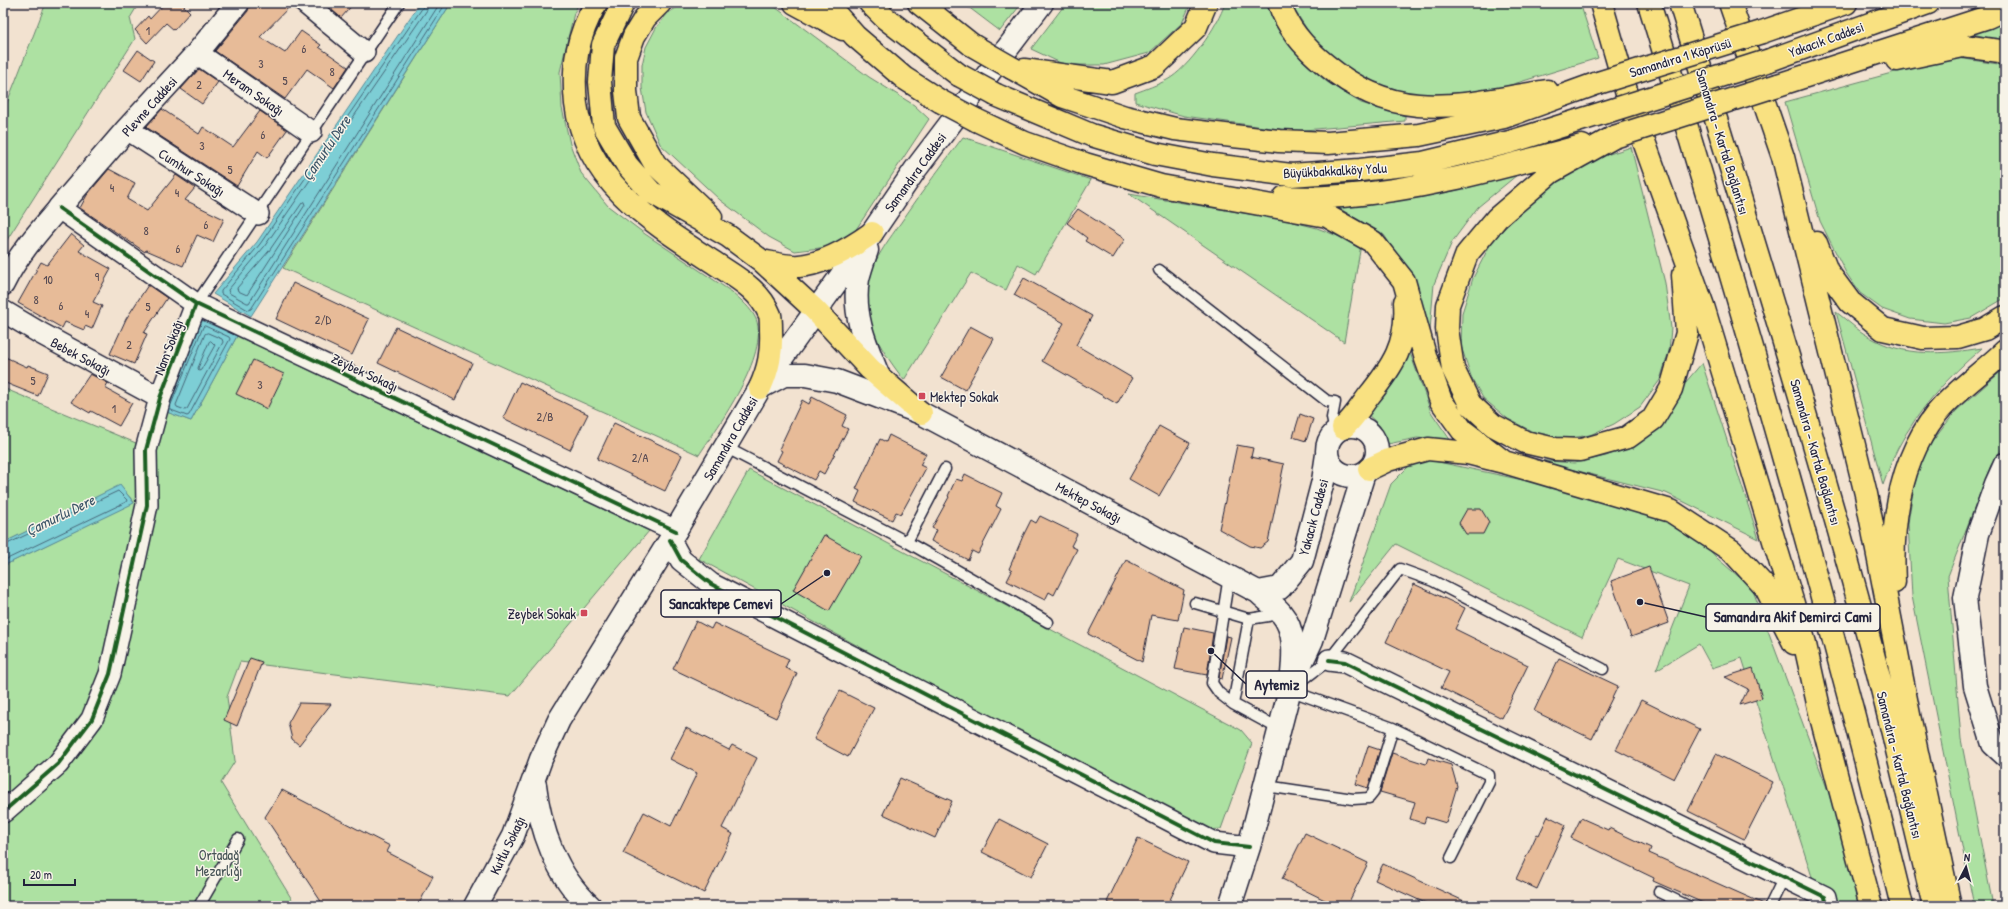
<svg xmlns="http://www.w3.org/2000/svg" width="2008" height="909" viewBox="0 0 2008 909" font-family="'Patrick Hand',sans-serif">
	<rect width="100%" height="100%" fill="#f2e2d0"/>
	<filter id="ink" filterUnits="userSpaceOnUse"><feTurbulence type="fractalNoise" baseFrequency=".025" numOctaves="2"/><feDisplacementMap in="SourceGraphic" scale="8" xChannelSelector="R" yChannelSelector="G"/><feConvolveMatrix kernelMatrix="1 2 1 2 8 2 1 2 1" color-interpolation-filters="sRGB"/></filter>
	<g filter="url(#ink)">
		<path fill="#ade1a2" stroke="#68826e" d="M46,3H139L130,18L135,39L3,246V113Z
			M451,3H579L574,13L560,72L562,108L570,144L581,173L608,206L645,234L732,292C741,300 751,308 756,319C770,355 718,426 699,455L283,268Z
			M684,3H764L775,7L869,77L914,105L929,119L853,234L828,247L795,251L769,237L720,200L660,144L646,112L642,88V65L646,47L656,28L668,13Z
			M963,3H1022L1000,31Z
			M1066,3H1191L1182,23L1149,53L1104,65H1065L1031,49Z
			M1225,3H1269L1277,26L1302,60L1327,82L1361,103L1405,116V121L1293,131L1184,116L1135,102V93C1146,89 1157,85 1167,80C1188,69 1218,26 1225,3Z
			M1290,3H1580L1598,58L1491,91L1423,95L1389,90L1358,75L1319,48Z
			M2005,19V42L1973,34Z
			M1958,58L1998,64L2005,67V298L1971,318L1944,323L1910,319L1882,309L1860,293L1846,273L1820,221L1785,102L1910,68Z
			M963,137L1091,180L1036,274L1018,264L1006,290L971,273L904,380C884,354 863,324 867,290C870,262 889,240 904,218C923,190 943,164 963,137Z
			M1631,147L1665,283L1671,328L1669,351L1660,380L1640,407L1614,424L1590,435L1564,439L1535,433L1508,419L1483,398L1472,379L1461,346L1462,313L1473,278L1492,241L1539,194L1591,160Z
			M1517,175L1478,207L1452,242L1434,284L1429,341L1413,278L1384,235L1337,207L1391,202L1449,192Z
			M1129,194L1286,220L1317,228L1361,245L1344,342Z
			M1836,312C1847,320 1857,330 1868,336C1904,358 1944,354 1982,348C1948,377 1919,408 1898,448C1892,459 1888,472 1883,485Z
			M237,336L649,531L510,696L240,662L227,697L235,761L221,783L296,906H3V566L134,502L120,486L3,543V388L148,448L164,411L191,421Z
			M1408,347L1431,412L1451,441L1417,438L1388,444L1380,426L1364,411Z
			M1702,363L1759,539L1666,493L1534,460L1574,463L1606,456L1630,446L1652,430L1673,408L1685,383Z
			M2005,368V444L1991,465L1948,576L1961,739L1993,906H1974L1912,596L1908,523L1918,460L1956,411Z
			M1429,460L1607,498L1692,532L1718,559L1752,588L1836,812L1863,906H1823L1814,883L1742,658L1712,668L1699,644L1656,670L1689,586L1618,559L1582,637L1396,544L1349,602L1391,484L1410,465Z
			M749,470L1241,730L1252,743L1221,829L1207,830L911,675L699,559Z"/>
		<path fill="#7dced5" stroke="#598997" d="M420,3H451L251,316L213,294L257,242Z
			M201,320L237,336L191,421L164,411Z
			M120,485L134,503L3,566V543Z"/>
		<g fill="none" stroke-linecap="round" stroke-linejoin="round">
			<path stroke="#466779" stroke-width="1" d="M423,3V7L260,244L221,291V294L248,310L251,309L446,3
				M428,3L427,10L264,247L228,290L229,293L247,303H249L440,3
				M304,202L305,205L247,295L238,291L237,288L269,251L302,203Z
				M205,326L229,337L230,339L189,415L187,416L171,410L170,407L203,327Z
				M208,333L222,339L223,342L187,409L185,410L177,407L176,405L205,334Z
				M211,341L215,345L201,370L199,371L198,368L209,342Z
				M3,546L118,491L127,500L126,502L3,561"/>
		</g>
		<path fill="#e7bb98" stroke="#22223b" d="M165,3H181L190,12L174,30L166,23L147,43L135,30L148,16L150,19Z
			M250,3H293L260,37L285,53L301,31L321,45L319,47L348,67L334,88L307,69L285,99L215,51L248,11Z
			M324,3H354L341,18Z
			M138,50L154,61L141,81L124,70Z
			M199,69L218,82L202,104L181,89Z
			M162,109L199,134L203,127L233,147L260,111L287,130L267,158L258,151L237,186L146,127Z
			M109,169L135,183L127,199L147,211L176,175L195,188L185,200L224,219L213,242L197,235L183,266L146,250L145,252L80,208L87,195Z
			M1078,209L1125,239L1113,258L1085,241L1087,238L1067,223Z
			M71,234L84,245L79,251L111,269L93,302L102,306L92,329L85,326L84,330L65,322L62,328L18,303L41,262L47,265Z
			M1024,278L1092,316L1076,345L1132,378L1117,404L1042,361L1064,323L1014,295Z
			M293,283L369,319L352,355L276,319Z
			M148,285L167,298L144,333L147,334L134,364L110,354L126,319Z
			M970,326L994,339L965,390L941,377Z
			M396,327L472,363L455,400L378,363Z
			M3,356L27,367L28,365L48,373L38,396L3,382Z
			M253,360L284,374L267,409L236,394Z
			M90,374L108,383L105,388L132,403L119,426L91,411L90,413L71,402Z
			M520,382L588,414L570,450L503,418Z
			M812,397L847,415L842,426L848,429L824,474L819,471L814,480L777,461L782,451L779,449L802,400L809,404Z
			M1300,414L1313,419L1306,441L1293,437Z
			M614,423L682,455L665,491L597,459Z
			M1159,426L1190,443L1159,496L1129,479Z
			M889,435L926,454L920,465L926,468L919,481L901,514L896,512L892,520L855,502L860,491L856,489L880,439L886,442Z
			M1237,445L1253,448L1251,457L1284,464L1268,542L1260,548L1250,546L1219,529Z
			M965,474L1002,493L996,506L1001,509L995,521L978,554L972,551L968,560L931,541L936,530L932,528L949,497L948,496L956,479L962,481Z
			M1467,509H1481L1489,522L1483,534H1466L1459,523Z
			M1040,516L1077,534L1071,546L1077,549L1054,595L1049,592L1045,600L1007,581L1012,571L1009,569L1023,536L1031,520L1036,523Z
			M824,535L861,556L829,611L793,590Z
			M1126,560L1184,590L1178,620L1151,615L1142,662L1088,634Z
			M1649,567L1669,623L1631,637L1611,581Z
			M1414,584L1465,608L1455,629L1528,665L1502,718L1441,688L1449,672L1386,642Z
			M696,621L711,629L714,623L789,659L785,668L797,673L776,718L673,669Z
			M1184,627L1213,633L1207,675L1175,669Z
			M1226,636L1231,637L1222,679L1219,678Z
			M250,658L262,662L237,726L224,720Z
			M1559,658L1618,686L1592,739L1534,711Z
			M1753,668L1762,698L1740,705L1748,689L1725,677Z
			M840,691L874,708L848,757L814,739Z
			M1641,700L1700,729L1674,779L1616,750Z
			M299,703L331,704L299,745L292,739L288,723Z
			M686,728L729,750L732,745L757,758L722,828L733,834L704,893L623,853L644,812L671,826L697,773L670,759Z
			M1368,746L1380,750L1368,788L1356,784Z
			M1392,753L1426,764L1428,758L1451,765L1457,786L1446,823L1426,817L1424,823L1410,819L1415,802L1380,792Z
			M1716,754L1773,782L1744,839L1688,811Z
			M900,778L952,801L935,838L883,814Z
			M282,790L390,846L387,852L433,876L418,906H324L265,817Z
			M1548,816L1566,825L1537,889L1516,879L1537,834L1539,835Z
			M1581,818L1608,830L1609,828L1651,848L1649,853L1764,904V906H1710L1653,881L1654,878L1571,838Z
			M999,819L1048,844L1031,877L982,852Z
			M1305,833L1368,863L1347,906H1337L1282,879Z
			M1138,838L1188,862L1167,906H1116L1107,902Z
			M1383,864L1475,906H1432L1375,880Z"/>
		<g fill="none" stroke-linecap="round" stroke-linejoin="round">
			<defs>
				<path id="lane" d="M1159,270L1327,401L1335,402L1332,418L1335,432
					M196,304L399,3
					M725,447L907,542L1048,622
					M907,542L945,469
					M1229,576L1212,683L1219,693L1233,704
					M1195,603L1249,619
					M1296,685L1329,660L1400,569L1433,581L1603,669
					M1289,690L1393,728L1489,775V782L1451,858
					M1279,729L1233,704L1249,619L1281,614
					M1266,786L1353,799L1369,798L1373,793L1393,728
					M1659,892L1688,906
					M199,906L238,839
					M1770,906L1784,877"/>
				<path id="street" d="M305,3L364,52
					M197,53L311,132
					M127,129L258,214
					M3,285C17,256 38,232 59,208L196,304L676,531
					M3,311L40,333L160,398
					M670,540L681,560L711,584L1214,843L1249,847
					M1329,660L1345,662L1825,897L1827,906
					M3,812L58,764L92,719L110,674L147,505L146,450L160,398L196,304"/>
				<path id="secondary" d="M59,208L127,129L197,53L238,3
					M867,250C864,259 860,270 858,279C852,315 866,345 879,377
					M761,387L784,375H805L837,381L921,413L1258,592C1265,599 1274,605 1281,613C1298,633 1293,661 1291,685
					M1327 451a25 25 0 1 1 50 0a25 25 0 1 1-50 0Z
					M2005,464L1996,484L1978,534L1965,598L1975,686L1993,744L2005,755
					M1258,592L1280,588L1302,561L1323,481L1327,454
					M535,785C540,828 556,876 590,906
					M475,906L513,836L541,759L559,720L670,540L760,388L872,233L915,170L1042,3
					M1230,906L1249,847L1291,685L1312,640L1364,473"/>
				<path id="highway" d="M596,3C577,36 572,66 576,104C586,184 655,224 716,264C737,278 760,290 770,315C771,319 771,325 771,330C772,352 769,368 760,388
					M623,3L603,45L600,82L604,126L627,165L651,192L728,236L762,261L815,310L870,369L921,413
					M660,3L645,18L634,36L626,58V91L629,118L655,164L711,217
					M795,3L843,29
					M826,3L855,36L904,78L940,101
					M870,3L885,18L959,75
					M919,3L972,45
					M1279,3C1287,28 1306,49 1326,65C1399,126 1462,104 1547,91
					M1601,3L1627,94L1703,306L1804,640L1821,717L1871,906
					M1649,3C1741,302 1828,602 1902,906
					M1680,3C1747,219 1814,435 1873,654C1895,738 1914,822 1934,906
					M1730,3L1783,157L1866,494L1910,720L1950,906
					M1762,32L1846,3
					M1770,60L1928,3
					M1897,60L1963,46L2000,51L2005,54
					M1012,68L1062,96L1125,117L1175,129L1233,136L1279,141L1328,143L1419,135L1504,117L1598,83
					M1024,70L1112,82L1155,66L1196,27L1206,3
					M1778,85L1988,17L2005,9
					M996,95L1091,135L1155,154L1213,165L1291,175L1360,170L1423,163L1510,142L1606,112
					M976,120L1025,143L1085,164L1161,186L1327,216L1373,242L1404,281L1426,359L1441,401L1462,430L1504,462
					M1614,137L1551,172L1497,218L1467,254L1448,305L1447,329L1453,369L1470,404L1493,425L1525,442L1555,449L1581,450L1628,437L1653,419L1671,389L1687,333L1683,275
					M1285,197C1304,199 1323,197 1342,196C1424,190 1503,167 1582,146
					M1816,243L1827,271L1850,302L1883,329L1923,338L1958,337L1985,329L2005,317
					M762,261C773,263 787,267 799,266C825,264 851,248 872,233
					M1343,428C1353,419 1360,408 1368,397C1393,366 1408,344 1405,302
					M1369,469L1388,460L1428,449L1468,453L1504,462L1671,511L1732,551L1766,588L1794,643
					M1894,582C1891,522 1899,461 1937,413C1956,390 1983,372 2005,351"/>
			</defs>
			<use href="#lane" stroke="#22223b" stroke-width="13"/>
			<use href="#street" stroke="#22223b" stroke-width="24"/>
			<use href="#secondary" stroke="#22223b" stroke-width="25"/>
			<use href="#highway" stroke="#22223b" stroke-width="25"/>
			<use href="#lane" stroke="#f7f3e8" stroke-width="10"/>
			<use href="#street" stroke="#f7f3e8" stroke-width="21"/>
			<use href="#secondary" stroke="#f7f3e8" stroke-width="22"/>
			<use href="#highway" stroke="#f9e181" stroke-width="22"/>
			<defs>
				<path id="highway-bridge" d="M972,45L1012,68
					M959,75L996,95
					M1598,83L1762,32
					M940,101L976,120
					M1606,112L1770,60
					M1614,137L1778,85"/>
			</defs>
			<use href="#highway-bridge" stroke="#22223b" stroke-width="25" stroke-linecap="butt"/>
			<use href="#highway-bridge" stroke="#f9e181" stroke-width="22"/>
			<defs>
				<path id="cycleway" d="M59,208L196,304L676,531
					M670,540L681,560L711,584L1214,843L1249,847
					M1329,660L1345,662L1825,897L1827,906
					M3,812L58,764L92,719L110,674L147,505L146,450L160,398L196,304"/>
			</defs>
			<use href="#cycleway" stroke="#f7f3e8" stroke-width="6"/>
			<use href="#cycleway" stroke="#1b5e20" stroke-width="4"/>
		</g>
	</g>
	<g fill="#d1495b" stroke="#f7f3e8" stroke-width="1.5">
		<rect x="918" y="392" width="8" height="8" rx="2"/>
		<rect x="580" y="609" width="8" height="8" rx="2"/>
	</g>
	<g text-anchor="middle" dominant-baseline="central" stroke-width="3" stroke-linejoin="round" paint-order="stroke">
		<g font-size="12" fill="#534852">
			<text x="148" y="30">1</text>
			<text x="304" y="48">6</text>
			<text x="261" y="63">3</text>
			<text x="332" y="71">8</text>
			<text x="285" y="80">5</text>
			<text x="199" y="84">2</text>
			<text x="263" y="134">6</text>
			<text x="202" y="145">3</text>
			<text x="230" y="169">5</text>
			<text x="112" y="187">4</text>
			<text x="177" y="192">4</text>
			<text x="206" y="224">6</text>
			<text x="146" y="230">8</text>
			<text x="178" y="248">6</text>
			<text x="97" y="276">9</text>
			<text x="48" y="279">10</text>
			<text x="36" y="299">8</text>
			<text x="61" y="305">6</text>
			<text x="148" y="306">5</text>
			<text x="87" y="313">4</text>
			<text x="323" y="319">2/D</text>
			<text x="129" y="344">2</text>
			<text x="33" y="380">5</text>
			<text x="260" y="384">3</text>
			<text x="114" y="408">1</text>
			<text x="545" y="416">2/B</text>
			<text x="640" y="457">2/A</text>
		</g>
		<g font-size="14" fill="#22223b" stroke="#f7f3e8">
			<text transform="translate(1826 39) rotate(-20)">Yakacık Caddesi</text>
			<text transform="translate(1680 57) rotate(-17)">Samandıra 1 Köprüsü</text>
			<text transform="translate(254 92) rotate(35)">Meram Sokağı</text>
			<text transform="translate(149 106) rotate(-48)">Plevne Caddesi</text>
			<text transform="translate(1723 142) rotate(73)">Samandıra - Kartal Bağlantısı</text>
			<text transform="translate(1335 170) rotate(-3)">Büyükbakkalköy Yolu</text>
			<text transform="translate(192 172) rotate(33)">Cumhur Sokağı</text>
			<text transform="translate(915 172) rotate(-54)">Samandıra Caddesi</text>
			<text transform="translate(168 347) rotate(-69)">Nam Sokağı</text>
			<text transform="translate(81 356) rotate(28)">Bebek Sokağı</text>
			<text transform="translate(365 372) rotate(25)">Zeybek Sokağı</text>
			<text transform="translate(730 438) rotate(-60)">Samandıra Caddesi</text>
			<text transform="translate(1816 452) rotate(74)">Samandıra - Kartal Bağlantısı</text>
			<text transform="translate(1089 502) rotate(28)">Mektep Sokağı</text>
			<text transform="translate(1313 517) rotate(-75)">Yakacık Caddesi</text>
			<text transform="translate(1900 765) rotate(76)">Samandıra - Kartal Bağlantısı</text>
			<text transform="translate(507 845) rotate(-64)">Kutlu Sokağı</text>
		</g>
		<g font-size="14" fill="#22223b" stroke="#f7f3e8" text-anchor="start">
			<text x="930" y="396">Mektep Sokak</text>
			<text x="576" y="613" text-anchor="end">Zeybek Sokak</text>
		</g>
		<g font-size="14" fill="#455255" stroke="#f7f3e8">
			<text x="219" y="854">Ortadağ<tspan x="219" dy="16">Mezarlığı</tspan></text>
		</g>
		<g font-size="15" font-style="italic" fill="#3d5669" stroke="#f7f3e8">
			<text transform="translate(326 148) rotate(-56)">Çamurlu Dere</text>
			<text transform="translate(60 515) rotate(-26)">Çamurlu Dere</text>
		</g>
	</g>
	<path fill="none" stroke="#22223b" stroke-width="1.5" d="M827 573L781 604M1640 602L1706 617M1211 651L1246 684"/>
	<g fill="#22223b" stroke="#f7f3e8" stroke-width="1.5">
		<circle cx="827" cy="573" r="4"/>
		<circle cx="1640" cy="602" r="4"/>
		<circle cx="1211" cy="651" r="4"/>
	</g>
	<g fill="#f7f3e8" stroke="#22223b" stroke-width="1.5">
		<rect x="661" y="590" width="120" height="27" rx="4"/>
		<rect x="1706" y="604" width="174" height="27" rx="4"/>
		<rect x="1246" y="671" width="61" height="27" rx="4"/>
	</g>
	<g font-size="15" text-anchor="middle" font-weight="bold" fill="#22223b">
		<text x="721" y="609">Sancaktepe Cemevi</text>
		<text x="1793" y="622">Samandıra Akif Demirci Cami</text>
		<text x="1277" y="690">Aytemiz</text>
	</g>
	<rect width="2008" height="909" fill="none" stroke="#f7f3e8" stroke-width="16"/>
	<rect x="8" y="8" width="1992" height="893" fill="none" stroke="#22223b" stroke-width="1.5" filter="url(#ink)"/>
	<g transform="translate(1966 867) rotate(6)" stroke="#f7f3e8" stroke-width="3" paint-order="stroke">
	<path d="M0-3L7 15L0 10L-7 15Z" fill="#22223b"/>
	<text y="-6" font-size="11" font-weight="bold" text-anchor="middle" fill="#22223b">N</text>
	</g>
	<path d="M24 879v6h51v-6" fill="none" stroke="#22223b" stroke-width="2"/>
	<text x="30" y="879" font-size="12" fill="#22223b" stroke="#f7f3e8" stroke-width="3" paint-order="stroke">20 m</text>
</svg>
